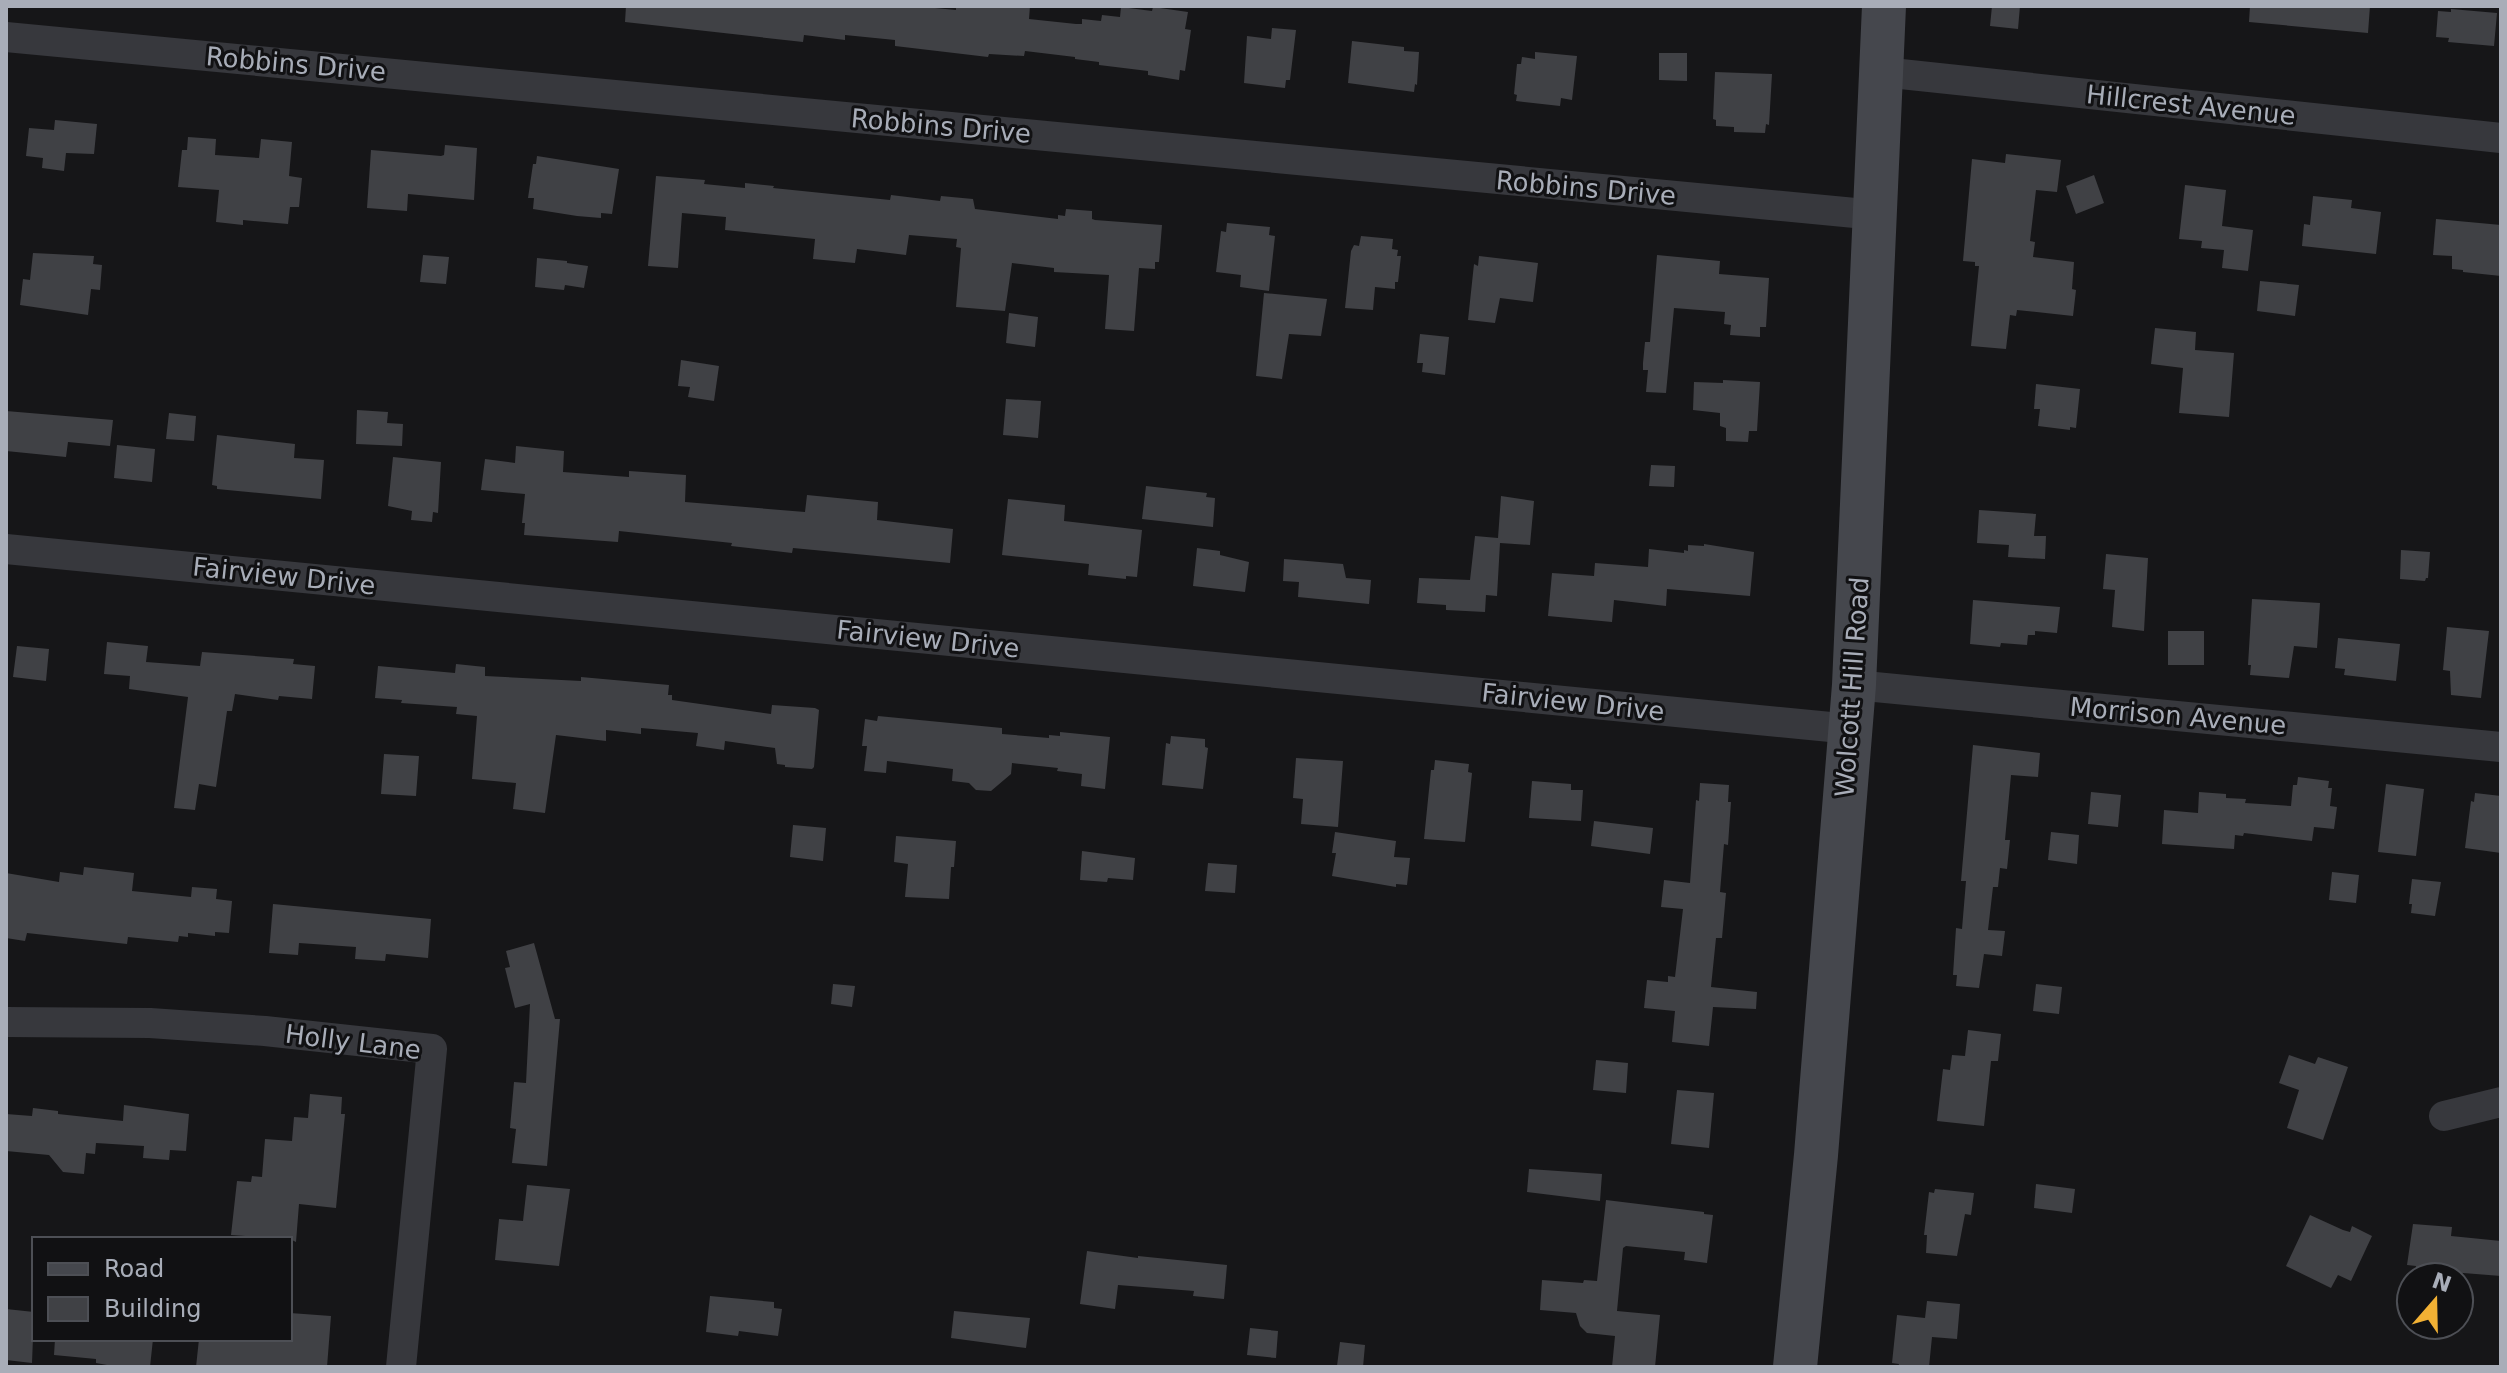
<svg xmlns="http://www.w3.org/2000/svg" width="2507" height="1373" viewBox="0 0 2507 1373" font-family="'DejaVu Sans',sans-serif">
	<rect width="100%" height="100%" fill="#161618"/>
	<path fill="#404145" d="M626,6H914L956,10V6H1030L1029,19L1076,24H1082V19L1101,21L1102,15L1120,17L1121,7L1152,11L1153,7L1188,12L1185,29L1191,30L1185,71L1180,70L1179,80L1148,75V71L1099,65V62L1075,59V57L1025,51L1024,56L989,54L988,57L895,46V40L845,35V40L804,35L803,42L625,22Z
		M1992,6H2020L2018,29L1990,26Z
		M2250,6H2370L2368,33L2249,22Z
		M2451,9L2497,13L2494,46L2448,42L2449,38L2436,37L2438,11L2451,12Z
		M1272,28L1296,30L1290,80H1286L1285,88L1244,83L1247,36L1271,39Z
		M1352,41L1404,47V51L1419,52L1417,85L1415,84L1414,92L1348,83Z
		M1535,52L1577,56L1572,100L1561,98L1560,106L1516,101L1517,95L1514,94L1517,64H1521L1522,57L1535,59Z
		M1659,53H1687V81L1659,80Z
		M1715,72L1772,74L1769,125L1766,124L1765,133L1734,132V127L1716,126V120L1713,119Z
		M55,120L97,124L94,154L66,153L64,171L42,168L43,158L26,156L29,128L54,130Z
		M188,137L216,139L215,155L259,158L261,139L292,142L289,176L302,178L299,207H290L288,224L243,220V225L216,222L219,190L178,187L182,150H187Z
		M445,145L477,148L474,200L408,194L407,211L367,208L371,150L441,156L444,155Z
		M2006,154L2061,160L2057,192L2036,190L2030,241L2035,242L2033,257L2074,262L2072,289L2076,290L2073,316L2017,310L2016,316L2010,315L2006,349L1971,346L1979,266H1975V262L1963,261L1972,159L2005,163Z
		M537,156L619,169L612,214L601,213V218L577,216L533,209L534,198H528L533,164H536Z
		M2094,175L2104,203L2076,214L2066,186Z
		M656,176L705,180L704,184L745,188V183L774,186L773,188L890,200L891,195L940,201L941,196L973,199L975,209L1058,219V215L1065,216L1066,209L1092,211V219L1095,220L1162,225L1159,262H1155V269L1139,268L1134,331L1105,329L1109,275L1054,272V268L1012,263L1005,311L956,307L961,248L956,247L957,239L909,235L906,255L857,249L855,263L813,259L815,239L725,230L726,217L682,213L678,268L648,266Z
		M2185,185L2226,190L2222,226L2253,230L2248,271L2222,268L2224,250L2201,248L2202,241L2179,239Z
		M2313,196L2352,200L2351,208L2381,212L2376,254L2302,246L2304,224L2310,225Z
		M2436,219L2501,225V276L2463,272V270L2452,269V256L2433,255Z
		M1227,223L1270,227L1269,235L1275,236L1269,291L1240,287L1241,275L1216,272L1221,231L1226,232Z
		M1361,236L1393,239L1392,249L1398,250L1397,256H1401L1398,282H1395V289L1375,287L1373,310L1345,308L1351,251L1354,245L1359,246Z
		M33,253L94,256L93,264L102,265L100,290L91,289L88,315L20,305L23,279L30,280Z
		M423,255L449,257L446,284L420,282Z
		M1657,255L1720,261L1719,274L1769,278L1766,327H1760V337L1730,335L1731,325L1724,324L1725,312L1674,308L1666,393L1646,392L1648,370H1643V363L1645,342H1650Z
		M1479,256L1538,263L1533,302L1500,298L1495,323L1468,320L1474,264L1478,266Z
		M537,258L567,261V263L588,266L584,288L565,285L564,290L535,287Z
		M2260,281L2299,285L2295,316L2257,311Z
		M1264,293L1327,299L1321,336L1289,334L1282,379L1256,376Z
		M1009,313L1038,317L1035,347L1006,343Z
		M2155,328L2196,332L2195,350L2234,353L2229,417L2179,413L2183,368L2151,364Z
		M1420,334L1449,337L1445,375L1422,372L1423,363H1417Z
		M681,360L719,366L714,401L688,397L690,387L678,386Z
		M1723,380L1760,382L1757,431H1749L1748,442L1726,441V428L1720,426V413L1693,410L1694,382L1723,383Z
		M2036,384L2080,389L2076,428L2070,427V430L2038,426L2040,409H2034Z
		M1006,399L1041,401L1038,438L1003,435Z
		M357,410L388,412L387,423L403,424L402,446L356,444Z
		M6,411L113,420L110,446L68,442L66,457L6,451Z
		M169,413L196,416L194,441L166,439Z
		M217,435L295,444L294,458L324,460L321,499L217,489V486L212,485Z
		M117,445L155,449L152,482L114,478Z
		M516,446L564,451L563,472L629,477V471L686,475L685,502L805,512L807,495L878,502L877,520L953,529L950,563L793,548L792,553L731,546L732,543L619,531L618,542L524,535L525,523H522L525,494L481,490L485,459L515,463Z
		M393,457L441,462L438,513L433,512L432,522L411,520L412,511L388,506Z
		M1651,465L1675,466L1674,487L1649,486Z
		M1146,486L1207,493L1206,497L1215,498L1213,527L1142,519Z
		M1501,496L1534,501L1530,545L1500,543L1497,596L1486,595L1485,612L1446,610V605L1417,603L1419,578L1470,580L1475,536L1498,538Z
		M1008,499L1065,505L1064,521L1142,530L1137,577L1126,576V579L1088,575L1089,564L1002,555Z
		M1979,510L2036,514L2034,536H2046L2045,559L2008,557L2009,545L1977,543Z
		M1704,544L1754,552L1750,596L1667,589L1666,606L1614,600L1612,622L1548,616L1552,573L1594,576L1595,563L1648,567L1649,549L1684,553V550L1688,551V545L1704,546Z
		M1197,548L1220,551V555L1249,562L1245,592L1193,586Z
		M2401,550L2430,552L2428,578H2426L2425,581L2400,579Z
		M2106,554L2148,558L2144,631L2112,627L2115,590L2103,589Z
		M1284,559L1343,564L1346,578L1371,580L1369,604L1298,597L1299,582L1283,581Z
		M2252,599L2320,603L2317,648L2294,646L2289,678L2250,675L2251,665H2248Z
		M1973,600L2060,607L2057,633L2035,631V635H2028L2027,645L2001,643L2000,647L1970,644Z
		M2447,627L2489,631L2481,698L2451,695L2450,671L2443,670Z
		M2168,631H2204V665H2168Z
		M2338,638L2400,644L2396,681L2344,675L2345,669L2335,668Z
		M107,642L148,646L146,662L200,666L202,652L294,659L293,664L315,666L312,699L279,696L278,700L235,694L232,711H227L216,787L199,784L195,810L174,808L188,697L129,689L130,676L104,674Z
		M17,646L49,649L46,681L13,677Z
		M456,664L485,667V676L581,681V677L669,685L668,695H672V700L771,714L772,705L815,708L819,710L814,767L812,769L785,767V765L777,764L775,748L725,741L724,750L696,746L698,733L641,728V734L606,730V741L556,735L545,813L513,809L516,783L472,779L477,716L456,714L457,707L401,703L402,700L375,698L378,666L455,673Z
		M878,716L1002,728V734L1049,738V735L1060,736V732L1110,737L1105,789L1081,786L1082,774L1057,771L1058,768L1012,763L1011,774L991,791L976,790L969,783L952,781L953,769L887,761L886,773L864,771L867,746H862L865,719L877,721Z
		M1171,736L1205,739V747L1208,748L1203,789L1162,785L1166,743L1170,744Z
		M1973,745L2040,753L2038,777L2011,775L2005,840H2010L2007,869L2000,868L1998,887H1993L1988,930L2005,931L2002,956L1984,954L1979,988L1956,986L1957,975H1953L1956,928L1962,929L1966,881H1961Z
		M384,754L419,756L416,796L381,794Z
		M1296,758L1343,761L1338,827L1301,824L1303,799L1293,798Z
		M1435,760L1469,764L1468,772L1472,773L1465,842L1424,839L1431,770H1434Z
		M2298,777L2329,781L2328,788H2332L2330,806L2337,807L2334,829L2314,827L2312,841L2244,833L2243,836L2235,835L2234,849L2162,844L2164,810L2198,813L2199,792L2226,794V798L2246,799L2245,803L2291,806L2293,785H2297Z
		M1532,781L1571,784V790H1583L1581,821L1529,818Z
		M1700,783L1729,785L1728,802H1731L1728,845L1724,844L1720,892L1726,893L1722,938H1716L1711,987L1757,992L1756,1009L1713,1007L1709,1046L1672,1042L1675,1011L1644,1008L1647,980L1668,982V976L1675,977L1683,909L1661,907L1664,880L1690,883L1696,800L1699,801Z
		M2386,784L2424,789L2416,856L2378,852Z
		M2091,792L2121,795L2118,827L2088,824Z
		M2475,793L2501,796V853L2465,848L2471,801L2474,802Z
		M1594,821L1653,828L1650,854L1591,846Z
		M793,825L826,828L823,861L790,857Z
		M1335,832L1396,841L1394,857L1410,858L1407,885L1396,884V887L1332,876L1336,853H1332Z
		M2051,832L2079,835L2077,864L2048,860Z
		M896,836L956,841L954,867H951L949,899L905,897L908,864L894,862Z
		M1082,851L1135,858L1133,880L1108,878L1107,882L1080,880Z
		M1208,863L1237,865L1235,893L1205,891Z
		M84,867L134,873L132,891L191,897L192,887L217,889L216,899L232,901L229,933L215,932V936L188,933V937L179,936L178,942L128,937L127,944L27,933L25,941L6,938V873L59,882L60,872L83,875Z
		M2332,872L2359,875L2356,903L2329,900Z
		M2412,879L2441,882L2435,916L2411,913L2412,904H2409Z
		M273,904L431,919L428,958L386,954L385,961L355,959L356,947L299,943L298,955L269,953Z
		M534,943L555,1019H560L547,1166L512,1163L516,1129L510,1128L514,1082L526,1083L530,1004L515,1008L505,968L510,967L506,951Z
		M833,984L855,986L852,1007L831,1004Z
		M2036,984L2062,987L2059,1014L2033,1011Z
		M1968,1030L2001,1034L1998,1061H1991L1984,1126L1937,1121L1943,1069L1950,1070L1952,1055L1965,1056Z
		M2289,1055L2315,1064L2318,1057L2348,1067L2323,1140L2287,1128L2299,1090L2279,1083Z
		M1596,1060L1628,1063L1626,1093L1593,1090Z
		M1677,1090L1714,1093L1709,1148L1671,1144Z
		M310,1094L342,1097L341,1114H345L336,1208L299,1204L296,1242L290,1239L231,1235L237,1181L251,1182L252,1176L262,1177L265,1139L292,1141L294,1117L308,1118Z
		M124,1105L189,1114L186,1151L170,1150L169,1160L143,1158L144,1146L96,1143L95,1154L86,1153L84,1174L63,1172L49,1155L6,1151V1114L32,1116L33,1108L58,1111V1114L123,1121Z
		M1529,1169L1602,1174L1600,1201L1527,1192Z
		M2036,1184L2075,1189L2072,1213L2034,1208Z
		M527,1185L570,1189L559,1266L495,1260L499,1219L523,1221Z
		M1935,1189L1974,1193L1971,1215L1965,1214L1957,1256L1926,1253L1927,1235H1924L1929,1192L1934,1193Z
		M1606,1200L1704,1212V1214L1713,1215L1707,1263L1684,1260L1685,1252L1626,1246L1623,1248L1617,1311L1660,1315L1655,1367H1612L1615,1336L1587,1333L1580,1326L1576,1313L1540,1310L1542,1280L1583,1283L1584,1280L1597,1281Z
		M2310,1215L2343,1230L2350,1232L2352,1226L2372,1236L2351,1281L2338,1275L2331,1288L2286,1266Z
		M2413,1224L2452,1227L2451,1236L2501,1241V1276L2438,1271L2437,1277H2415L2416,1266L2407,1265Z
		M1087,1251L1138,1258V1256L1227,1265L1224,1299L1193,1296L1194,1291L1118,1285L1115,1309L1080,1304Z
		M710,1296L774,1302V1308L782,1309L778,1336L739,1331L738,1336L706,1332Z
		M1927,1301L1960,1304L1957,1339L1932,1337L1929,1367H1898L1899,1364L1892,1363L1897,1315L1925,1318Z
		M6,1309L34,1312L32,1363L6,1360Z
		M954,1311L1030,1318L1026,1348L951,1338Z
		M290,1313L331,1316L327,1367H196L199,1339L226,1342L227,1339H290Z
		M1250,1328L1278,1331L1276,1358L1247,1355Z
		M55,1339H153L150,1367H118L96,1363V1359L54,1355Z
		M1340,1342L1365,1345L1363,1367L1337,1366Z"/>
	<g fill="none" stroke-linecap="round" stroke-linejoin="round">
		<path stroke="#37383d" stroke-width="30" d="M6,37L1876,215
			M1882,72L2501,138
			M6,549L1851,729
			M1854,685L2501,747
			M6,1022L150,1023L265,1031L432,1049L401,1367
			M2444,1116L2501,1102"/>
		<path stroke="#45474d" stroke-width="44" d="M1795,1367L1816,1155L1854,685L1884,6"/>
	</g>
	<g text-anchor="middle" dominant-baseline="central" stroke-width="6" stroke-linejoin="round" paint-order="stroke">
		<g font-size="26" fill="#a8adb8" stroke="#111113">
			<text transform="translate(296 64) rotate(5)">Robbins Drive</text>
			<text transform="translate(2191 105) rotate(6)">Hillcrest Avenue</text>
			<text transform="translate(941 126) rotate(5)">Robbins Drive</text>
			<text transform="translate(1586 188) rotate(5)">Robbins Drive</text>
			<text transform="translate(284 576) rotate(6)">Fairview Drive</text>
			<text transform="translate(928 639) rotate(6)">Fairview Drive</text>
			<text transform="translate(1852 687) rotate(-86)">Wolcott Hill Road</text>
			<text transform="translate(1573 702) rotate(6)">Fairview Drive</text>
			<text transform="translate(2178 716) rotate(5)">Morrison Avenue</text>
			<text transform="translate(353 1042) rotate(7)">Holly Lane</text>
		</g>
	</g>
	<rect width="2507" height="1373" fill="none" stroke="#a8adb8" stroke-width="16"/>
	<rect x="32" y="1237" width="260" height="104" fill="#111113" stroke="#4d4f55" stroke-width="2"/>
	<rect x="48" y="1263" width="40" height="12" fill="#45474d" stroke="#4d4f55" stroke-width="2"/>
	<text x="104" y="1277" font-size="24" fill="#a8adb8">Road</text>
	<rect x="48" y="1297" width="40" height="24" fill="#404145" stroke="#4d4f55" stroke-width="2"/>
	<text x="104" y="1317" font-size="24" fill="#a8adb8">Building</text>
	<g transform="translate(2435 1301) rotate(20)"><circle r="38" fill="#111113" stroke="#4d4f55" stroke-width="2"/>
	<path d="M0-6L14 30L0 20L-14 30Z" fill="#f2b134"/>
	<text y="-12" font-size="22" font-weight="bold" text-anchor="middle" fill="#a8adb8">N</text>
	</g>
</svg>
